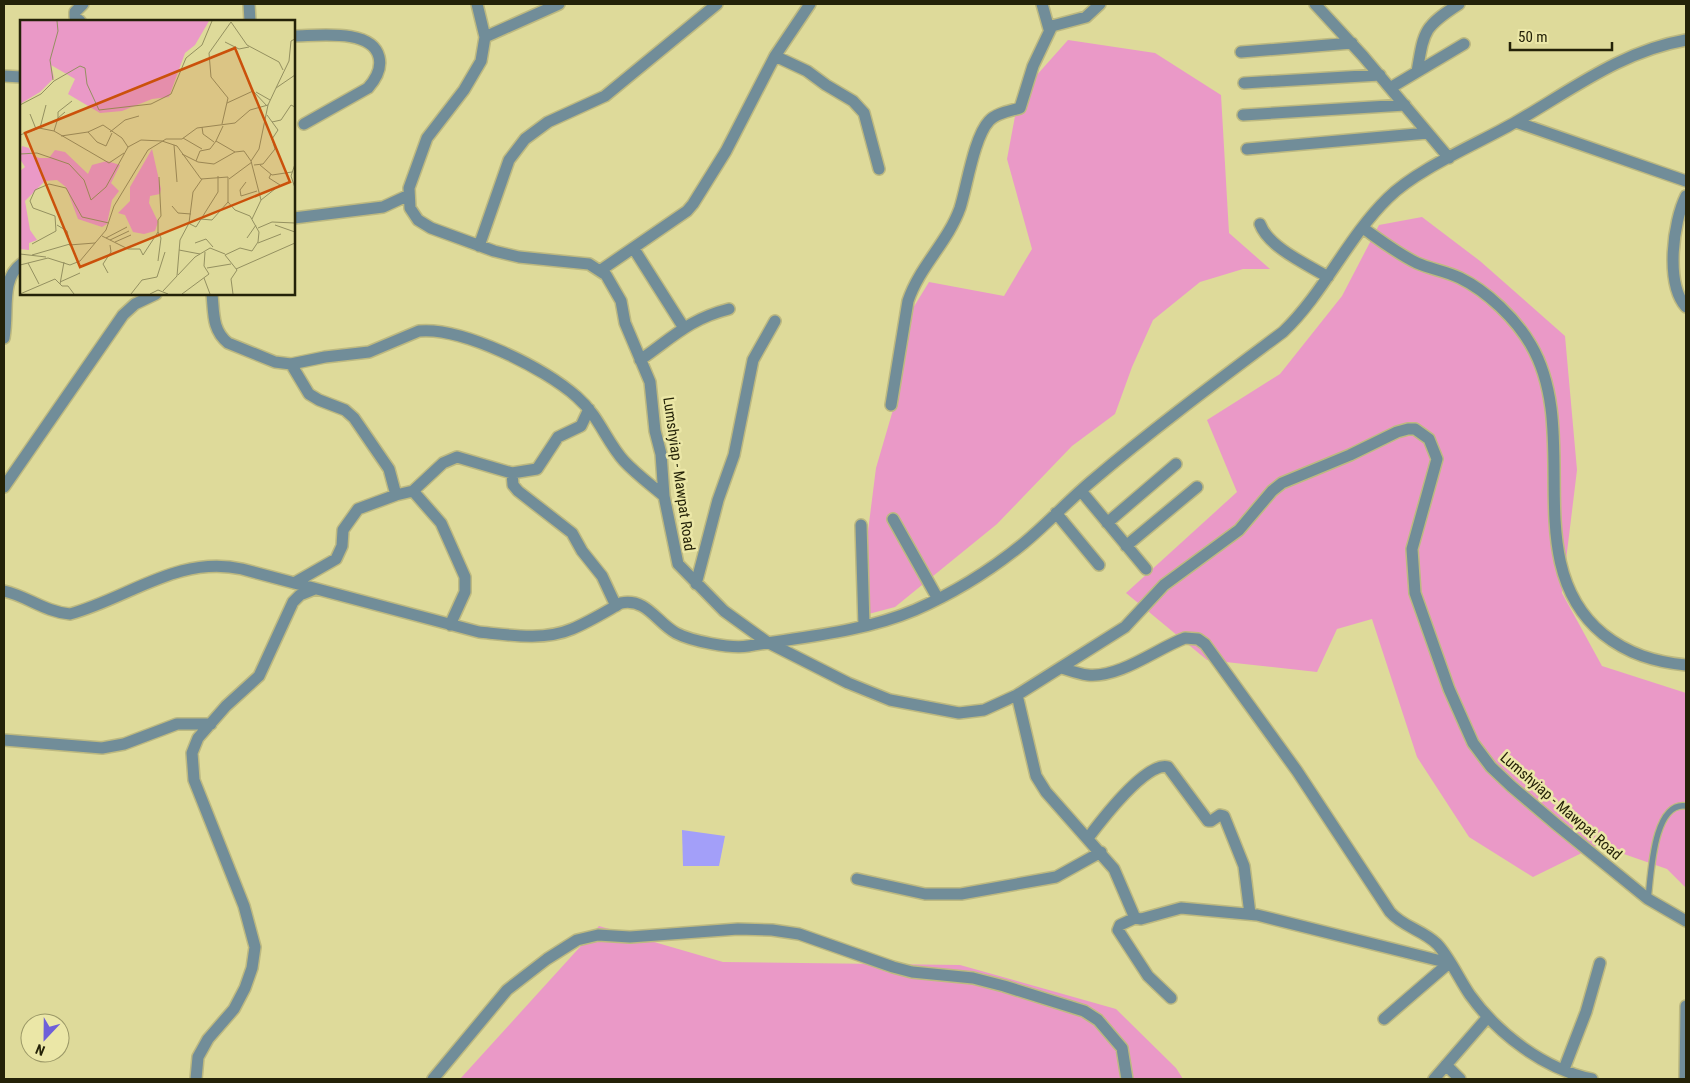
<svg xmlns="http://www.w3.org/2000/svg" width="1690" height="1083" viewBox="0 0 1690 1083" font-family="'Roboto Condensed',sans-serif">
	<rect width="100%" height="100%" fill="#deda9a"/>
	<path fill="#ea99c7" d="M1068,40L1155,53L1221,95L1229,233L1270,269H1243L1200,282L1153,320L1132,367L1115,414L1072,446L997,524L895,607L861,616L867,539L876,468L895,403L910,313L929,282L1004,296L1032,249L1007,159L1019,95Z
		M1422,217L1480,261L1565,336L1577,470L1562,593L1602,666L1686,693V888L1667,869L1598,845L1533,877L1469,837L1417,757L1372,619L1337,629L1317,672L1207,660L1126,593L1237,492L1207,420L1280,374L1342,296L1379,225Z
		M599,926L723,962L960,965L1116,1009L1176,1068L1183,1079H460Z"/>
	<path fill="#a39ff9" d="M682,830L725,836L719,866H683Z"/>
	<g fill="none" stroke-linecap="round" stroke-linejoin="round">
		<defs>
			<path id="service" d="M1648,899C1651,876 1653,801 1686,806"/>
			<path id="minor" d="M249,4L250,21
				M477,4L485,37L481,61L464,90L427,138L409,188L410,208L418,220L431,228L494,251L519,257L589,264L606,275L621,301L625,323L650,382L655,431L661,454L664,496L678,564L724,611L767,642L848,683L890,700L959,713L984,710L1017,695L1125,627L1164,585L1239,530L1272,491L1282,483L1350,455L1397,432L1408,429H1415L1429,439L1437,459L1412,549L1415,593L1449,689L1473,743L1491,767L1511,786L1557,825L1648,899L1686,921
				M1042,4L1049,29
				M1315,4L1363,56L1449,158
				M80,21L75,17V12L83,4
				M294,36C317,36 372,28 379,57C382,69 376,79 368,88L304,124
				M485,37L559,4
				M1241,52L1352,43
				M775,56L807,71L826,85L853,101L864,113L879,169
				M1417,72C1424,31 1423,27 1459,4
				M4,76L21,77
				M1244,83L1380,75
				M1390,88L1464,44
				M1243,115L1405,105
				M1516,122L1686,181
				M1247,149L1428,133
				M1686,196C1673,222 1665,283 1686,307
				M294,218L383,207L409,195
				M1260,224C1268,247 1308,265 1328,277
				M1363,228C1380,240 1398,254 1417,263C1430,269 1446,271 1460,278C1487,291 1516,319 1531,345C1583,434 1517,563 1603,634C1628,654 1655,662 1686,665
				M479,246L509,160L525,139L548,122L605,96L717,4
				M634,249L684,328
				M601,270L687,211L693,204L726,151L775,56L810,4
				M212,294C214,313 212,330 228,343L275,362L291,364L325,357L369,352L419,331C463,327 544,368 577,397C599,416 606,441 624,461C636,474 651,485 664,496
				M4,338C9,310 0,280 21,264
				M640,360C672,338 689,319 729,309
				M291,364L309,394L319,400L345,410L354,418L389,469L396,495L413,491L443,463L457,457L512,473L537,469L558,437L581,426L589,409
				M891,405L908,301C919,267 948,242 960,208C967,186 974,137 989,121C996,113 1010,111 1020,108L1033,66L1052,26L1086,17L1100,4
				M512,473L513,485L518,491L572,533L582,551L602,576L616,606
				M4,487L123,315L135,304L156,294
				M413,491L441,523L465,577V592L450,625
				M1081,491L1146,569
				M1056,513L1099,565
				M893,519L938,599
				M1107,523L1176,464
				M861,525L864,626
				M1126,546L1197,487
				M294,583L336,559L342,546L343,530L358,509L396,495
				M696,584L718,500L734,455L753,360L775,321
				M4,591C27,596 45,612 70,614C129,598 178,555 242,569L479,632C509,635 544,641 572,629C589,622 605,612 621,603C647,598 656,622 676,633C691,641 731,649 748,646C803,637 863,632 915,610C954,593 991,570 1024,543C1048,523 1069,500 1093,480C1154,428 1219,380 1283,332C1324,293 1347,238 1388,198C1417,169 1477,144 1514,123C1570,91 1621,51 1686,40
				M1062,668C1071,671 1079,674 1088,675C1120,678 1156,649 1185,638L1198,639L1205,644L1297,771L1390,912C1403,927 1423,930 1437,944C1450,958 1459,979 1470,995C1498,1034 1544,1069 1592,1079
				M1017,695L1036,776L1046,792L1114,869L1135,918L1141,919L1181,908L1257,915L1449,963
				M4,740L102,748L124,744L177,724H211
				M1088,838C1100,822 1147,760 1168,767L1208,821H1211L1220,815L1224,816L1244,866L1250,914
				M857,879L925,894H961L1056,877L1101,852
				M1135,918L1120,925L1118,930L1148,976L1171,998
				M1384,1019L1449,963
				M1446,1065L1460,1079
				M1564,1069L1586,1012L1600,963
				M196,1079L198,1057L208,1039L234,1009L245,988L252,968L255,947L244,906L194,780L192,753L198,738L226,706L259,676L293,602L300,595L315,589
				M433,1079L507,990L547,959L577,940L598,935L630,937L738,929L772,930L799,934L893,967L912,972L973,978L1004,986L1084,1011L1098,1020L1122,1048L1127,1079
				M1434,1079L1487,1018
				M1685,1079L1686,1006"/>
		</defs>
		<use href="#service" stroke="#bdb980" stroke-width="8"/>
		<use href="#minor" stroke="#bdb980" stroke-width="14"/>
		<use href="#service" stroke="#718d99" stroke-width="5.5"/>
		<use href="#minor" stroke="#718d99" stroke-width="11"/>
	</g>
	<g text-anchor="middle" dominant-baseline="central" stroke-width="5" stroke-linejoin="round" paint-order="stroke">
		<g font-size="15" fill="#242208" stroke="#ebe7a7">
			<text transform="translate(679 474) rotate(82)">Lumshyiap - Mawpat Road</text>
			<text transform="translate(1561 806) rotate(41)">Lumshyiap - Mawpat Road</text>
		</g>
	</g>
	<g transform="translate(20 20)">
		<rect width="275" height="275" fill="#deda9a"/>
		<path d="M0,1H189L175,25L165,33L149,77L132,79L102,91L80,93L48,74L55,59L31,45L34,58L20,72L0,84ZM2,126L9,128L12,135L19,138H29L35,130L45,132L68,154L72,145L87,141L100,145L91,163L99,171L92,180L87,204L82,207L58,199L46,167L37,160L25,161L5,181L10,210L17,220L9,223V230L0,229V151L5,147L0,139ZM132,129L141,169L140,174L130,176L129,183L138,202L135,211L124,214L113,212L105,195L98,193L110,181V167Z" fill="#ea99c7"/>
		<path fill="none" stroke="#949060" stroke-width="1" d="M211,2L227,25L259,42L263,50M205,22L219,29L229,27M33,60L30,40L38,11L37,1M256,68L269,41L271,21L275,19M236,72L250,80M207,83L233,71L247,86M0,85L21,74L34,61L60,46L65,48L67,64L79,90L131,84L151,74L166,38L182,25L192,1M10,94L16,109M38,98V92L52,81M252,102L261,100L271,85L275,87M202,104L208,78L191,57L189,33L211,2M182,107L183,114L194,122M20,108L26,85M34,111L38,98L45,92M68,112L77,122L86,126L92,113M90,112L105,100L119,96M0,115L19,108L34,111L89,143L104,133M41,116L68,112L83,105L102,118L108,127M163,118L182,129M196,121L203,106M154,125L157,162M0,134L17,133L49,144L64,160L71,180L86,167L108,127L121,120L142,121L157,126L181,159L208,157V182L215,190L230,196L239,212L238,222L232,231L220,228L205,235L217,250L211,259L213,274M162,134L178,142L194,144L215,132L224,131L231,141M176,141L180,131L190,129L196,121L215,132M275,144L271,156L275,168M234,145L243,144L255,129L252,119L258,110L247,95M240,145L252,155L272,152M209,159L232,142M226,162L220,170L221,176L237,171M241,180L260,165L249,158L251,154M152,186L158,193L171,194M180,199L192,200L208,182M232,199L241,180L231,141L239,129L248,85M168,203L176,207L198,172V156M255,205L275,212M238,208L252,202L275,203M138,212L141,218L138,241M82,216L108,229H120L123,235L138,212V200L141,196L139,157M86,218L107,207M227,218L236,205M90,220L109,211M95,222L111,215M175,223L186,219L193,227M238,223L261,214M12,224L36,211L35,196L13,188L10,181L15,170L29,164L46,168L62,197L89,203M49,225L75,223M159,230L180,234M0,234L26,237M12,235L50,224L47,211L37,205M8,243L19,264M0,245L28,238L50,245L60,241L86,210L94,186L128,130L146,119H162L177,108L215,103L230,90L248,85L256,68L275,55M187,248L211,244M216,249L275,223M88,253L83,244L91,232L90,225M158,255L175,237L190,228L205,234M184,258L190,274M40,262L60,253M40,264L44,242M143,271L157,256L160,220L169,203L173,172L182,159M0,274L35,259L42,266H48L54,274M111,274L122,260L137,257L145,232M130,274L138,270L148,274M162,274L189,254L184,246L185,232"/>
		<path fill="#cb510b" fill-opacity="0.15" stroke="#cb510b" stroke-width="2.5" d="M215,28L270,162L60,247L5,113Z"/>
		<rect width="275" height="275" fill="none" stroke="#242208" stroke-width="2.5"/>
	</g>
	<rect width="1690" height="1083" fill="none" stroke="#242208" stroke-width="10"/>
	<g transform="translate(45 1038) rotate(202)"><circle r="24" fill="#ebe7a7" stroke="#9b9867"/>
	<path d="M0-4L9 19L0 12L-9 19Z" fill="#6e5fd9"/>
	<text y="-8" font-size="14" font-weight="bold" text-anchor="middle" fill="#242208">N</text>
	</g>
	<path d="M1510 42v8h102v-8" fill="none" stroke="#242208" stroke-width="2.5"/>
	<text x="1518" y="42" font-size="15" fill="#242208" stroke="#ebe7a7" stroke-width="4" paint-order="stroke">50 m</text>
</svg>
